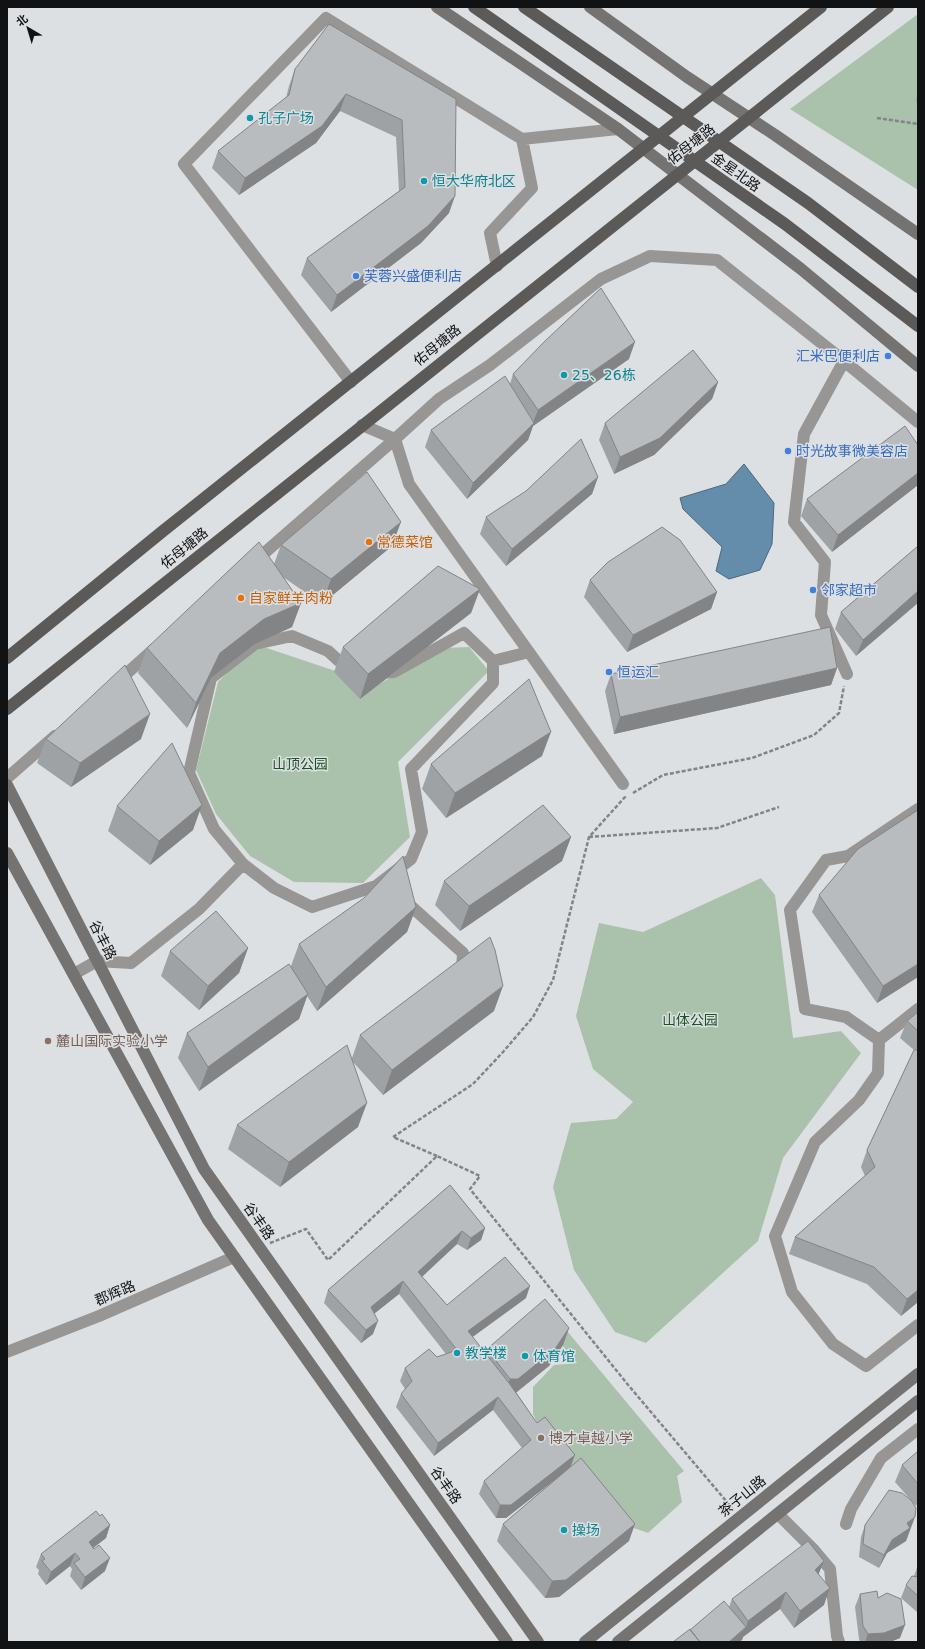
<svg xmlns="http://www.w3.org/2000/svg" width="925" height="1649" viewBox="0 0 925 1649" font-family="'DejaVu Sans','Noto Sans SC',sans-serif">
	<rect width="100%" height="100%" fill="#dde0e3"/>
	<path fill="#aac2ab" d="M918,14V190L790,109Z
		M255,644L377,685L444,648L469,647L489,671L398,762L410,837L363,883L294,882L250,856L216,814L196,770L218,682Z
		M761,878L775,895L793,1038L841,1031L861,1053L783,1158L758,1241L646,1343L615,1332L574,1270L553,1187L571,1123L616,1119L633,1102L593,1069L576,1016L599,923L643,932Z
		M567,1331L684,1471L677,1476L682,1502L648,1533L611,1520L540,1429L533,1414V1387L554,1365L577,1363L557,1339Z"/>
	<path fill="#648dac" stroke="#4b687e" d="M744,464L774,503L772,544L760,570L729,579L716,571L722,547L683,509L680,498L726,484Z"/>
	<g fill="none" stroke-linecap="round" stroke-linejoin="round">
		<path stroke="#828487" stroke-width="2.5" stroke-dasharray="4 2" stroke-linecap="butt" d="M877,118L918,124
			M633,793L663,775L752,758L814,735L839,713L844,686
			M589,837L717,828L779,807
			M437,1156L393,1137L473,1084L503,1052L533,1017L553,980L589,837L625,797V795
			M270,1243L306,1229L328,1260L437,1156L480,1176L470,1189L629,1386L732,1508"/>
		<path stroke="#979695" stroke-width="12" d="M497,266L490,233L532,188L522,139
			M844,361L804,434L794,522L825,562L821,615L847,674
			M351,382L184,164L326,18L522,139L618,129
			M254,562L395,439L362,425
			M493,661L529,652
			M116,683L154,649
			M7,778L55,736
			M623,784L409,484L395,439L439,399L490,365L601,279L650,256L717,260L844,361L918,422
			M918,809L848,856L826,860L790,910L805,1009L846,1017L879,1040L878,1073L859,1100L815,1142L775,1236L792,1292L833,1344L866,1366L918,1325
			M243,864L274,888L312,907L376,886L411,859L422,832L411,769L493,683V661L464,633L394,672L379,673
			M403,899L463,953L462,970L459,972
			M74,974L97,961L131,963L199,909L243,864L214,829L189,773L211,678L255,644L292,636L328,651L349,670
			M879,1040L918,1009
			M7,1352L99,1316L234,1257
			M778,1514L814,1550L830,1569L837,1636L839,1642
			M846,1524L851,1509L881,1458L918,1429"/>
		<path stroke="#757371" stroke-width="12" d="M437,7L618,129L801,269L918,366
			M590,7L687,77L775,135L918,234
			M7,785L204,1169L538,1642
			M7,853L208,1220L507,1642
			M585,1642L918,1374
			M618,1642L918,1401"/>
		<path stroke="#5c5a58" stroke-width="12" d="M474,7L785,224L918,326
			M524,7L808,203L918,287
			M7,658L163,531L821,7
			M7,709L888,7"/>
	</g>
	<path fill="#9fa2a4" d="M295,69L456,99L449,213L421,243L331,312L301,275L307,258L399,191L396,137L340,111L316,143L239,195L212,168L218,151L286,98L289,86Z
		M918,94V105L917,104L916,99Z
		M629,359L533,426L528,440L467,499L425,447L431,430L510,384L513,374Z
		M718,382L712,399L654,455L614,474L599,440L605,423Z
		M918,445V485L832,552L801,516L807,499Z
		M598,477L592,494L506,566L480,534L486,517Z
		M281,545L392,546L322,604L283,577L301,603L292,627L255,644L211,678L187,728L138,673L147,648L274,564Z
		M918,546L856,656L835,629L841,612Z
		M590,580L717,592L711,609L627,652L584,597Z
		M480,589L471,613L360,699L334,672L343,647Z
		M837,668L831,685L614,734L605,691L611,674Z
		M46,739H141L71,787L37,763Z
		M542,756L446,818L422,789L431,764Z
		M117,806L193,830L150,865L108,831Z
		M571,837L562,861L460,931L435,905L444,881Z
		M819,895L918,977L877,1003L812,912Z
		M416,907L407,932L317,1011L307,996L299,1019L199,1091L178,1058L187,1033L291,966L299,944Z
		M248,948L239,973L199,1010L161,976L170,951Z
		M494,1011L383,1095L353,1062L358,1127L280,1187L228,1149L237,1125L352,1058L360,1035Z
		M918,1012V1302L901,1316L867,1284L789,1254L795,1237L865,1176L861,1167L867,1150L914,1050L900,1038L907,1021Z
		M450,1185L485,1228L481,1240L467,1250L457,1244L422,1277L447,1305L526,1298L472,1337L485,1354L487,1349L569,1328L563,1345L549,1366L516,1392L537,1423L570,1467L629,1541L559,1597L545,1598L497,1541L503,1524L558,1477L506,1518H496L479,1494L484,1481L522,1448L493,1410L434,1456L396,1407L401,1394L405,1389L400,1381L405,1368L446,1354L399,1294L374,1314L373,1334L361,1343L324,1303L328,1290Z
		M918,1451V1502L916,1506L895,1482L902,1465Z
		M100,1516L110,1525L106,1538L93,1548L105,1571L81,1590L70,1576L72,1569L70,1566L46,1585L38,1574L39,1570L36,1567L41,1554Z
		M865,1525L910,1530L906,1541L887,1553L879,1568L859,1557L861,1537Z
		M918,1565V1613L901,1598L906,1585L914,1576Z
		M819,1574L824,1605L794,1628L780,1609L743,1637L742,1640L739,1642H673L690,1630L729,1607L732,1599Z
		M860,1594L878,1598L900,1638L890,1642H860L859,1639L855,1607Z"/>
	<path fill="#828486" d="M346,94L340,111L316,143L239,195L245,178Z
		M455,196L449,213L421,243L331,312L337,295Z
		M635,342L629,359L533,426L528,440L467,499L473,483L532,425L538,410Z
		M718,382L712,399L654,455L614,474L620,457Z
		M918,473V485L832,552L838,535Z
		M598,477L592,494L506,566L512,549Z
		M401,522L392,546L322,604L331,579Z
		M480,589L471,613L360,699L368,674Z
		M918,591V603L856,656L863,640Z
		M717,592L711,609L627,652L633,635Z
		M301,603L292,627L255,644L211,678L187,728L196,703L220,653L264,619Z
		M837,668L831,685L614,734L620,717Z
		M150,714L141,739L71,787L80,763Z
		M551,732L542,756L446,818L455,793Z
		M202,805L193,830L150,865L159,841Z
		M571,837L562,861L460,931L469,906Z
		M416,907L407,932L317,1011L326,987Z
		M248,948L239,973L199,1010L208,986Z
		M918,964V977L877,1003L883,986Z
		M503,986L494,1011L383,1095L392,1070Z
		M308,994L299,1019L199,1091L208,1067Z
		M367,1103L358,1127L280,1187L289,1162Z
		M485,1228L481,1240L467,1250L471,1238Z
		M462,1231L457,1244L413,1285L418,1272Z
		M403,1281L399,1294L366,1320L371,1307Z
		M530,1286L526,1298L463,1344L468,1331Z
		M918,1290V1302L901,1316L907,1299Z
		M378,1321L373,1334L361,1343L366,1330Z
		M569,1328L563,1345L549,1366L512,1396H504L510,1379Z
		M498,1397L493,1410L434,1456L438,1443Z
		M575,1455L570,1468L506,1518H496L500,1505Z
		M915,1517L906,1541L887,1553L879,1568L884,1555L892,1540L907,1523Z
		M635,1524L629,1541L559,1597L545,1598L552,1581Z
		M110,1525L106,1538L84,1555L89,1542Z
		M75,1553L70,1566L46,1585L51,1572Z
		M110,1558L105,1571L81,1590L85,1577Z
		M824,1561L817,1578L815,1570Z
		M830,1588L824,1605L794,1628L800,1611Z
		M786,1592L780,1609L743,1637L742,1640L739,1642H729L746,1628L748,1621Z
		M905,1625L900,1638L890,1642H865L868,1634Z"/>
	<path fill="#b9bcbf" stroke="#828486" d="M329,24L456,99L455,196L428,226L337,295L307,258L405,187L402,120L346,94L322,126L245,178L218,151L289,95L295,69Z
		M601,288L635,342L538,410L513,374L544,342Z
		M693,350L718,382L660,438L620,457L605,423Z
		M505,376L534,423L473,483L431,430Z
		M905,426L918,445V473L838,535L807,499Z
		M581,439L598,477L512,549L486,517L526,491Z
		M367,472L401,522L331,579L281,545Z
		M662,527L680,540L717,592L633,635L590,580L608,562Z
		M259,542L301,603L264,619L220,653L196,703L147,648Z
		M918,546V591L863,640L841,612Z
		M438,566L480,589L368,674L343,647Z
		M830,627L837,668L620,717L611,674Z
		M125,665L150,714L80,763L46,739Z
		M529,679L551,732L455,793L431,764Z
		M172,743L202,805L159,841L117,806Z
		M543,805L571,837L469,906L444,881Z
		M918,810V964L883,986L819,895L858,849Z
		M403,856L416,907L326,987L299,944L364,898Z
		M216,911L248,948L208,986L170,951Z
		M490,937L495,950L503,986L392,1070L360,1035Z
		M289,964L308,994L208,1067L187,1033Z
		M918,1012V1031L907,1021Z
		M347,1045L367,1103L289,1162L237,1125Z
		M914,1050H918V1290L907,1299L874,1267L795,1237L875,1167L867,1150Z
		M450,1185L485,1228L471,1238L462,1231L418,1272L447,1305L505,1257L530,1286L468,1331L509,1383L537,1423L545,1417L575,1455L511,1505H500L484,1481L531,1440L498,1397L438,1443L401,1394L412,1381L405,1368L429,1349L437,1357L457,1350L403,1281L371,1307L378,1321L366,1330L328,1290Z
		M545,1299L569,1328L555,1349L518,1379H510L487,1349Z
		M918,1451V1484L902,1465Z
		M581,1458L635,1524L566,1580L552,1581L503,1524Z
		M889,1490L902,1493L911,1500L916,1508L915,1517L907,1523L910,1528L892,1540L884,1555L863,1544L865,1525Z
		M96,1511L100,1516L102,1514L110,1525L89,1542L94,1549L99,1545L110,1558L85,1577L74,1563L80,1559L75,1553L51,1572L42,1561L45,1559L41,1554Z
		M808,1541L824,1561L815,1570L830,1588L800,1611L786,1592L748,1621L732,1599Z
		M912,1576L918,1577V1596L906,1585Z
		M877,1591L878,1598L887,1593L901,1599L905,1625L884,1633L868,1634L863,1626L860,1594Z
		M724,1601L746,1627L729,1642H700L690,1630Z
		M690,1629L700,1642H673Z"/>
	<g fill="#0f9aa8" stroke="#dde0e3" stroke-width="1.5">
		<circle cx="250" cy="118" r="4"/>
		<circle cx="424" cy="181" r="4"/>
		<circle cx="564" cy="375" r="4"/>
		<circle cx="457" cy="1353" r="4"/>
		<circle cx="525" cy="1356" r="4"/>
		<circle cx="564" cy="1530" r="4"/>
	</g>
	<g fill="#3f7fe0" stroke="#dde0e3" stroke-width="1.5">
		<circle cx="356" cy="276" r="4"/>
		<circle cx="888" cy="356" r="4"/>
		<circle cx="788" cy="451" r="4"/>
		<circle cx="813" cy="590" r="4"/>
		<circle cx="609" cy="672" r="4"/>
	</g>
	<g fill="#e8710a" stroke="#dde0e3" stroke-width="1.5">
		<circle cx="369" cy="542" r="4"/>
		<circle cx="241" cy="598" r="4"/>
	</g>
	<g fill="#8d6e63" stroke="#dde0e3" stroke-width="1.5">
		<circle cx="48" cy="1041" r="4"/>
		<circle cx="541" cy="1438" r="4"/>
	</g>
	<g text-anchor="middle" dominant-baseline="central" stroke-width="3" stroke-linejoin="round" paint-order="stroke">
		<g font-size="14" fill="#0d838f" stroke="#dde0e3" text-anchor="start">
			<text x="258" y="118">孔子广场</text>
			<text x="432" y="181">恒大华府北区</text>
			<text x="572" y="375">25、26栋</text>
			<text x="465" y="1353">教学楼</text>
			<text x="533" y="1356">体育馆</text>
			<text x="572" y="1530">操场</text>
		</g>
		<g font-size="14" fill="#111213" stroke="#dde0e3">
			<text transform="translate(691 144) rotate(-38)">佑母塘路</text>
			<text transform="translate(736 172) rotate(35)">金星北路</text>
			<text transform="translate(437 345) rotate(-39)">佑母塘路</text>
			<text transform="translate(184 548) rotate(-39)">佑母塘路</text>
			<text transform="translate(103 940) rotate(63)">谷丰路</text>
			<text transform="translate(259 1221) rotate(55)">谷丰路</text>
			<text transform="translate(115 1293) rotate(-23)">郡辉路</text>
			<text transform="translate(446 1485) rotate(55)">谷丰路</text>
			<text transform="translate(742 1496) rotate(-39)">茶子山路</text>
		</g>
		<g font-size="14" fill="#366cbe" stroke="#dde0e3" text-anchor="start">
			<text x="364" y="276">芙蓉兴盛便利店</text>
			<text x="880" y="356" text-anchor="end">汇米巴便利店</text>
			<text x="796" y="451">时光故事微美容店</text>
			<text x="821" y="590">邻家超市</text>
			<text x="617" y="672">恒运汇</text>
		</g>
		<g font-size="14" fill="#c56008" stroke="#dde0e3" text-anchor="start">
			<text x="377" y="542">常德菜馆</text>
			<text x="249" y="598">自家鲜羊肉粉</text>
		</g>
		<g font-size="14" fill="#1c5325" stroke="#dde0e3">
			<text x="300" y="764">山顶公园</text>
			<text x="690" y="1020">山体公园</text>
		</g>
		<g font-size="14" fill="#785e54" stroke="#dde0e3" text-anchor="start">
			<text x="56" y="1041">麓山国际实验小学</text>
			<text x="549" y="1438">博才卓越小学</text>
		</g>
	</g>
	<rect width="925" height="1649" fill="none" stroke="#111213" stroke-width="16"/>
	<g transform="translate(28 28) rotate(322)" stroke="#dde0e3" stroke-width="3" paint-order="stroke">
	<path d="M0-3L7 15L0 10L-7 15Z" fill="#111213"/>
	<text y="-6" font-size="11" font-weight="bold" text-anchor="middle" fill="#111213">北</text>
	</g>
</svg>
